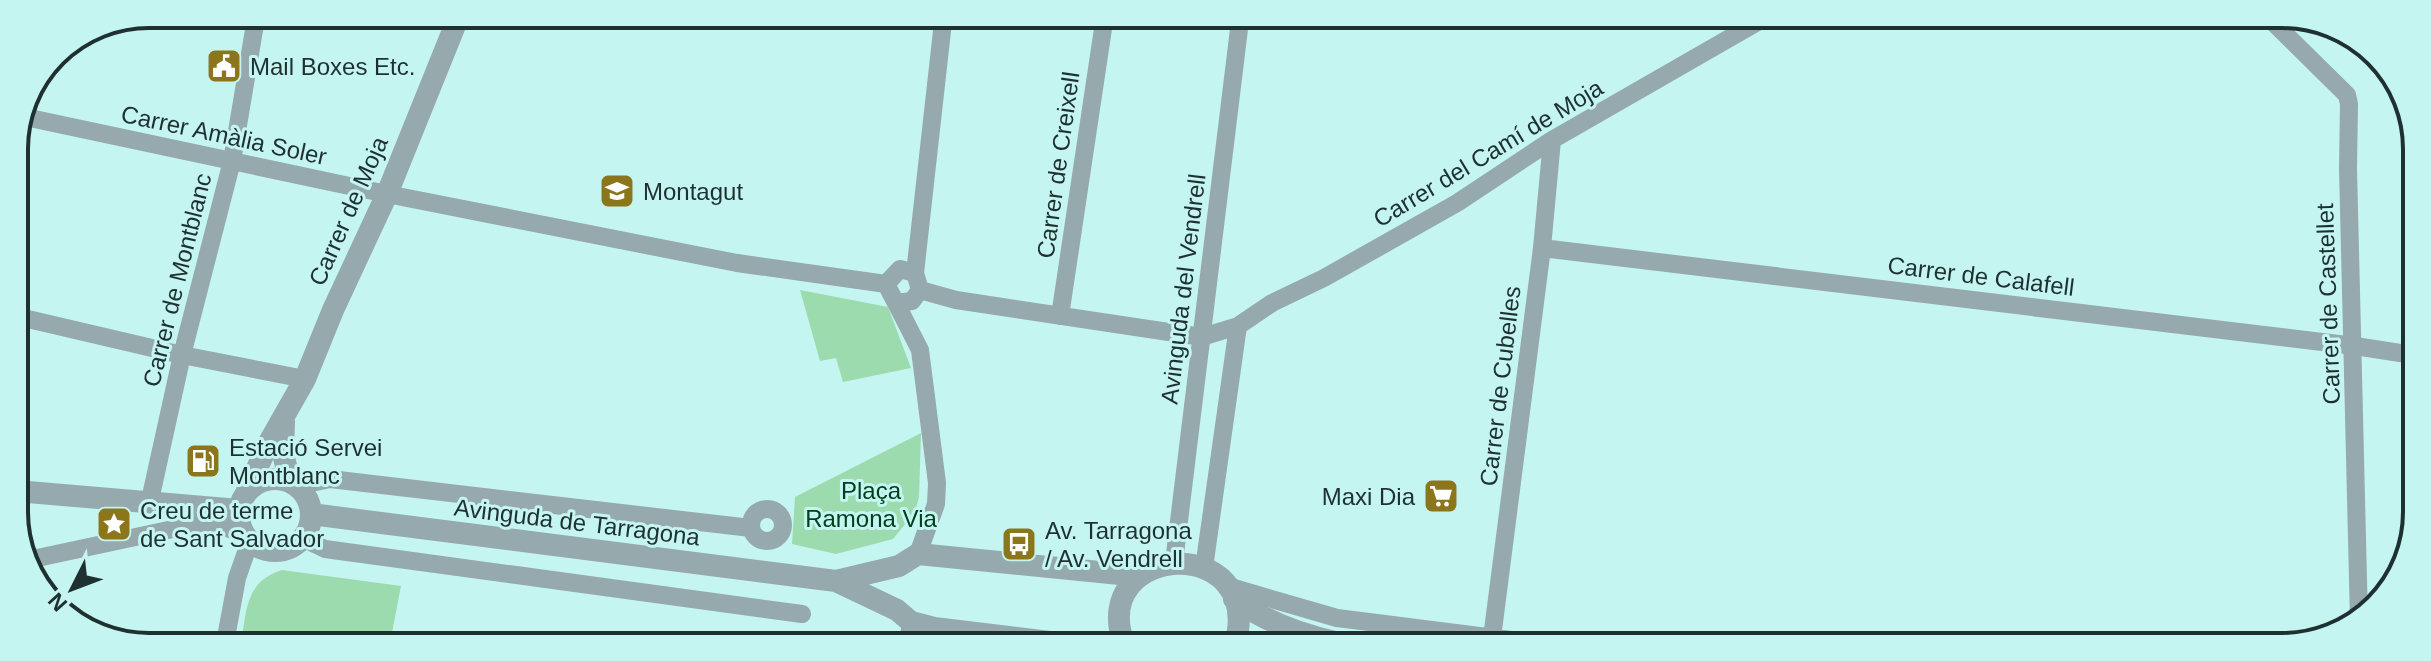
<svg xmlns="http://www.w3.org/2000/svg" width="2431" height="661" viewBox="0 0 2431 661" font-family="Arial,sans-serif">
	<rect width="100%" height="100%" fill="#c5f5f1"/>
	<path fill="#9cdbad" d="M800,290L888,307L911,368L843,382L836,358L820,361Z
		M921,433L919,497L915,512L893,539L836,554L792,544L795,497Z
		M282,570L401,586L390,643H241C247,609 245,582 282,570Z"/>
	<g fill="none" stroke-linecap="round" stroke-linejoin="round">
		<path stroke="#96a9ad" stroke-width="18" d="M2270,19L2347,95L2349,104L2348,168L2359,621
			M25,117L387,194L737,263L886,284
			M1542,248L2355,346L2413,355
			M900,269L915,273L920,290L912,301L896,303L886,284Z
			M915,273L943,22
			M920,290L956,300L1202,337L1238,326L1272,303L1324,278L1457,203L1552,140L1761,20
			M896,303L920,350L937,483L936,504L918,554
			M15,316L182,355L305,379
			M1060,316L1104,22
			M297,486L330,479L751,528
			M150,500L182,355L232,161L255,24
			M751 525a16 16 0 1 1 32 0a16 16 0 1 1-32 0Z
			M302,538L325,549L802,614
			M28,560L201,523H213L244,534
			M1174,562L1240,21
			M1204,568L1238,326
			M1227,586L1337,618L1552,645
			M1492,638L1542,248L1552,140
			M225,643L237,578L250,541
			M908,644L911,622"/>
		<path stroke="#96a9ad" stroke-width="22" d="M284,422L283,454L290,481
			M239 515a36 36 0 1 1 72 0a36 36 0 1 1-72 0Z
			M16,491L239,510
			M247,491L267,446L305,379L333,310L387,194L456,23
			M311,514L836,581L897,610L911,622L934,628L1066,644
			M836,581L899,566L918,554L1140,576
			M1234,599C1264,621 1299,634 1335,642
			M1124,644C1087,542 1266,532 1235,645
			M1265,645L1311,641L1356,645"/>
	</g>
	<defs>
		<symbol id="civic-square" viewBox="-11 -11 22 22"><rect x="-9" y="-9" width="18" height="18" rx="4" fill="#8b761b" stroke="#c5f5f1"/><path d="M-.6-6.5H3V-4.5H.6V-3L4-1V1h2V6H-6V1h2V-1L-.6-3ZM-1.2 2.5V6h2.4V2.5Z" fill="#fff"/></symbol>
		<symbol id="school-square" viewBox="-11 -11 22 22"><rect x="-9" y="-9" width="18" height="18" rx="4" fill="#8b761b" stroke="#c5f5f1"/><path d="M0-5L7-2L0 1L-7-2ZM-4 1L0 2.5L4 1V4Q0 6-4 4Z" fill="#fff"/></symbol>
		<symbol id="fuel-square" viewBox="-11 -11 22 22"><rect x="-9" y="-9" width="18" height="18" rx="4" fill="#8b761b" stroke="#c5f5f1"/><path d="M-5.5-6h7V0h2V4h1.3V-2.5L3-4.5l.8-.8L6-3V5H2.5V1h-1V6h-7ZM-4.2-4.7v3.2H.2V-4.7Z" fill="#fff"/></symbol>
		<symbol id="supermarket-square" viewBox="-11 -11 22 22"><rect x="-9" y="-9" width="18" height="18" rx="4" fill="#8b761b" stroke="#c5f5f1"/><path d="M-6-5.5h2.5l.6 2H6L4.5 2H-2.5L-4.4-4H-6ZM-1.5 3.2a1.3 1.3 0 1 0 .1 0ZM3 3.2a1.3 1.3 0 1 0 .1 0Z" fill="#fff"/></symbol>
		<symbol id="sight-square" viewBox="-11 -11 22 22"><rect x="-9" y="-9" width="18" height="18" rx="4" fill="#8b761b" stroke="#c5f5f1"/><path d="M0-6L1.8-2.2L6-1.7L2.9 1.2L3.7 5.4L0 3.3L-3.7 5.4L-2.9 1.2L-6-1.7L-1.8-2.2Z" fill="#fff"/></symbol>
		<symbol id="bus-square" viewBox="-11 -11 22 22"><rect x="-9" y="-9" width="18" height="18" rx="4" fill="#8b761b" stroke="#c5f5f1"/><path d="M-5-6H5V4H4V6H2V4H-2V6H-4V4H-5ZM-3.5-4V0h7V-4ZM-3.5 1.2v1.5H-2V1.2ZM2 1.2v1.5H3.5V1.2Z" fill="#fff"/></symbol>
	</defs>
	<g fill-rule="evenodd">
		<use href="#civic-square" x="204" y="46" width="40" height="40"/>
		<use href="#school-square" x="597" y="171" width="40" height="40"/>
		<use href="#fuel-square" x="183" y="441" width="40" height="40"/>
		<use href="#supermarket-square" x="1421" y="476" width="40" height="40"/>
		<use href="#sight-square" x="94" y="504" width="40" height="40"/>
		<use href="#bus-square" x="999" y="524" width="40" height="40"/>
	</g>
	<g text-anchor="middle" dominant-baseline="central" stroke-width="6" stroke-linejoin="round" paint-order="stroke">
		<g font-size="24" fill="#1e3130" stroke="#c5f5f1" text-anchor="start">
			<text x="250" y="66">Mail Boxes Etc.</text>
			<text x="643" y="191">Montagut</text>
			<text x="229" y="447">Estació Servei<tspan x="229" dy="28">Montblanc</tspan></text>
			<text x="1415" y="496" text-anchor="end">Maxi Dia</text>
			<text x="140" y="510">Creu de terme<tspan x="140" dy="28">de Sant Salvador</tspan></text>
			<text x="1045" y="530">Av. Tarragona<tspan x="1045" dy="28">/ Av. Vendrell</tspan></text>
		</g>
		<g font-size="24" fill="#1e3130" stroke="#c5f5f1">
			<text transform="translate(224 135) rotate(12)">Carrer Amàlia Soler</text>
			<text transform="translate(1488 153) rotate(-31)">Carrer del Camí de Moja</text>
			<text transform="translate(1058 165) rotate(-82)">Carrer de Creixell</text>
			<text transform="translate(348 211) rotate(-66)">Carrer de Moja</text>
			<text transform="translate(1981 276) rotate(7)">Carrer de Calafell</text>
			<text transform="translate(177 280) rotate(-76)">Carrer de Montblanc</text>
			<text transform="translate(1183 289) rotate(-83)">Avinguda del Vendrell</text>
			<text transform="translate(2328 304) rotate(-92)">Carrer de Castellet</text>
			<text transform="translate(1500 386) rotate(-83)">Carrer de Cubelles</text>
			<text transform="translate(577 522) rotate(7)">Avinguda de Tarragona</text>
		</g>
		<g font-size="24" fill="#00401d" stroke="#c5f5f1">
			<text x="871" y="490">Plaça<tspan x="871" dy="28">Ramona Via</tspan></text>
		</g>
	</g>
	<path d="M0 0H2431V661H0ZM149 28H2282A121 121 0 0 1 2403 149V512A121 121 0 0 1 2282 633H149A121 121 0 0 1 28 512V149A121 121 0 0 1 149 28Z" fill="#c5f5f1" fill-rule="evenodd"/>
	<path fill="none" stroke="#1e3130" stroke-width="4" d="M149 28H2282A121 121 0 0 1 2403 149V512A121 121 0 0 1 2282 633H149A121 121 0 0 1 28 512V149A121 121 0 0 1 149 28Z"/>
	<g transform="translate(72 589) rotate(228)" stroke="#c5f5f1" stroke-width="6" paint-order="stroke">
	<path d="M0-6L14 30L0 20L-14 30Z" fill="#1e3130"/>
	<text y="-12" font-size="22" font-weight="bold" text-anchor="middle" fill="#1e3130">N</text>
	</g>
</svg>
